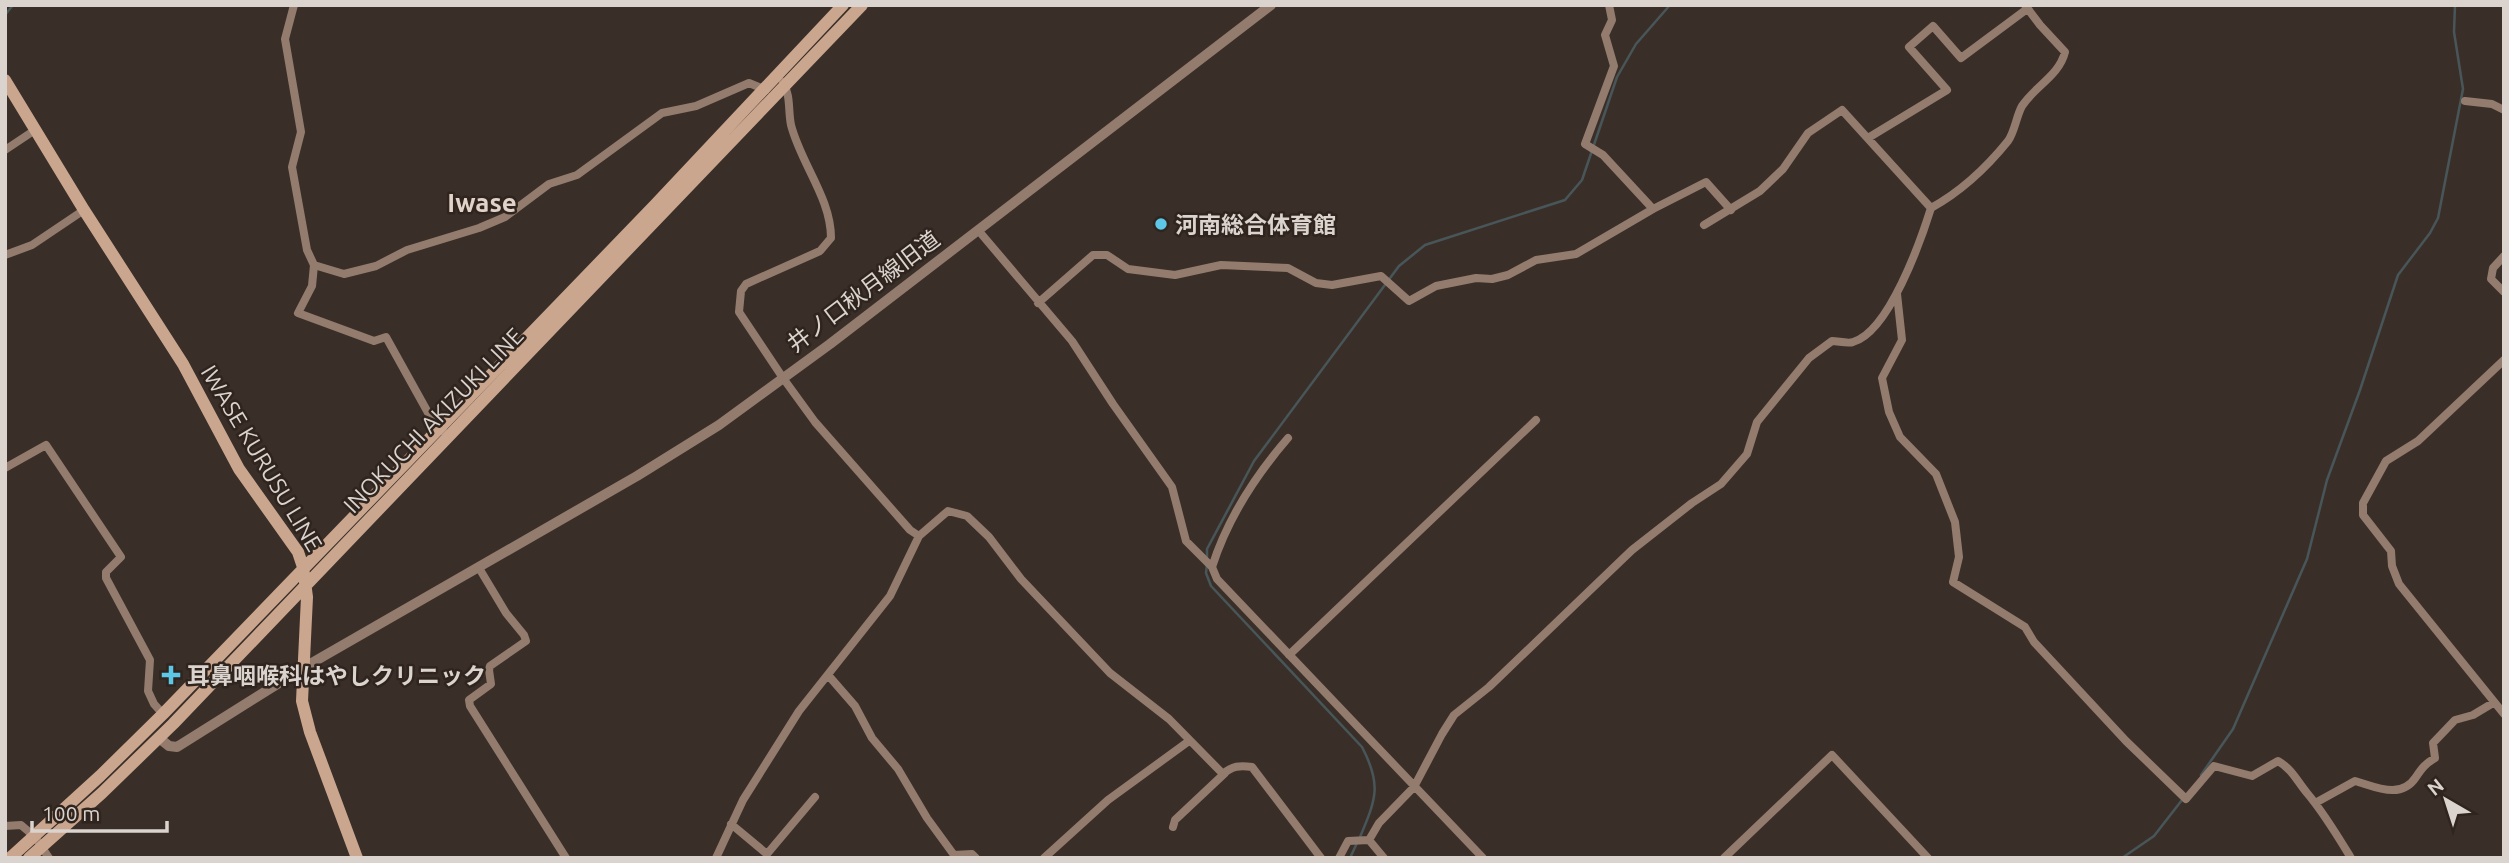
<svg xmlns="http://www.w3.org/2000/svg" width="2509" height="863" viewBox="0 0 2509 863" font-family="Ubuntu,'Noto Sans JP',sans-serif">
	<rect width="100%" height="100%" fill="#3a2f28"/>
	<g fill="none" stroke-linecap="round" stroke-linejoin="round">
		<path stroke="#485659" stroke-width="2.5" d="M5,15L13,5
			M1207,557V549L1254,461L1399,266L1425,245L1565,200L1582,180L1617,77L1636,44L1670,5
			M1207,564L1206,573L1211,586L1362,747C1382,785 1376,799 1360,837
			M2201,775L2233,729L2307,559L2327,480L2360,390L2398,275L2430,233L2438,218L2463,89L2454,32L2455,5
			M1350,858L1357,843
			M2122,858L2154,836L2182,800"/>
		<path stroke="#937c6d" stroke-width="8" d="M294,5L285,39L301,132L292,167L307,250L314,265L312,286L298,313L374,341L386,337L431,418L443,431
			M1609,5L1612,20L1605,35L1614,66L1585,144L1603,155L1653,209
			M783,82C791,96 788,111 791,125C801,164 831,198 831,238L820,251L746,284L741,291L739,312L783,378L815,422L910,530L919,536
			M2465,101L2492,104L2504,110
			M1868,138L1947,90L1909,47L1933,26L1961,58L2027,9
			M5,150L35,130
			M1704,225L1760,191L1783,169L1808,133L1842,110L1931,208
			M978,230L1072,341L1113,404L1172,487L1186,541L1212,567
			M5,255L32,245L84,210
			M2504,256L2493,268L2491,279L2504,292
			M314,265L344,274L376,266L407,250L479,228L505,217L549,184L577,175L662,113L696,106L749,83L766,90
			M1897,294L1902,340L1882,378L1889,412L1900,437L1936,474L1955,522L1959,557L1953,582L2025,627L2034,642L2126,741L2186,799L2214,766L2252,776L2278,761C2292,769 2297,781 2307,793C2324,813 2337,835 2351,858
			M1038,303L1093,255H1107L1128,269L1175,275L1221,265L1288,268L1316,283L1332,285L1381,276L1409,301L1436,286L1476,278L1492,279L1508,275L1536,260L1576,254L1653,209L1706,182L1731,210
			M2504,360L2418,441L2386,461L2363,503V515L2391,551L2392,566L2399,584L2504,714
			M1288,438C1256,475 1227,520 1212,567L1217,579L1483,858
			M5,468L46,445L121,557L106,572V578L150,660L148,691L154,704L163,714
			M479,568L506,613L524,635L526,641L490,666L489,670L491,684L469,700L470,706L566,858
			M1289,655L1536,420
			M828,675L855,706L872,738L898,769L927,818L954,855L972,854L976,858
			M2317,802L2355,781C2376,787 2401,800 2416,777C2422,768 2425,764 2435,758L2433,743L2455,720L2473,715L2493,703
			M731,824L767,854L815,797
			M5,826L21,825L35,837L49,858
			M1173,827L1175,820L1225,773
			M1369,840L1379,823L1414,787L1442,734L1454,715L1489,687L1632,550L1692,503L1721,484L1747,454L1757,422L1809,358L1832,341C1838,341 1848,344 1853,342C1889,332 1921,240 1931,208C1960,192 1987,167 2008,141C2015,131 2016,117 2022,106C2035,86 2059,76 2065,52L2040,25L2025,5
			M716,858L743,800L799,711L890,596L919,536L948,511L967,516L989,537L1021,579L1110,673L1169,719L1223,774C1232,766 1240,765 1252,767L1321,858
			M1044,858L1108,800L1189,741
			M1339,858L1348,841L1369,840L1384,858
			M1724,858L1832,755L1928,858"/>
		<path stroke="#937c6d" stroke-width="10" d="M159,738L169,746L177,747L303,668L637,476L719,425L830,344L1271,5"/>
		<path stroke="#cba68f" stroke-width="12" d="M5,80L84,210L183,364L239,469L298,552L303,567L307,597L302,701L310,732L357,858
			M10,858L100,776L163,714L655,205L843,5
			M29,858L102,793L173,724L862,5"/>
	</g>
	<g fill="#5dc7e8" stroke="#30251e" stroke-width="2.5">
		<circle cx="1161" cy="224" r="7"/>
		<path d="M167.5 664.5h7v7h7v7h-7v7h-7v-7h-7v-7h7z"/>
	</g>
	<g text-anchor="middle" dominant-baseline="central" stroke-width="5" stroke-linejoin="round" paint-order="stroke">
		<g font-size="23" font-weight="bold" fill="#dad3ce" stroke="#30251e" text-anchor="start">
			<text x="1175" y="224">河南総合体育館</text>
			<text x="187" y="675">耳鼻咽喉科はやしクリニック</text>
		</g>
		<g font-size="23" fill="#dad3ce" stroke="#30251e">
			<text transform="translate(863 291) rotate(-37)">井ノ口秋月線旧道</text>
			<text transform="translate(433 420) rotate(-46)">INOKUCHI AKIZUKI LINE</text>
			<text transform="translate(262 458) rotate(59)">IWASE KURUSU LINE</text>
		</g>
		<g font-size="26" font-weight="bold" fill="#e2d3ca" stroke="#30251e">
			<text x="482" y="202">Iwase</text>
		</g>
	</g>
	<rect width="2509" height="863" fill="none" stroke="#dad3ce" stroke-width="14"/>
	<g transform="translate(2446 800) rotate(321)" stroke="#30251e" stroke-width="5" paint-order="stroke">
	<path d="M0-5L12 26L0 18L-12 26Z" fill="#dad3ce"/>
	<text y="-10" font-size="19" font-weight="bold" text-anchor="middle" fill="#dad3ce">N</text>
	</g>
	<path d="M32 821v10h135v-10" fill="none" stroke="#dad3ce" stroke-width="3.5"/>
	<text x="42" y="821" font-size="21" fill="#dad3ce" stroke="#30251e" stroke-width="5" paint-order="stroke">100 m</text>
</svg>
